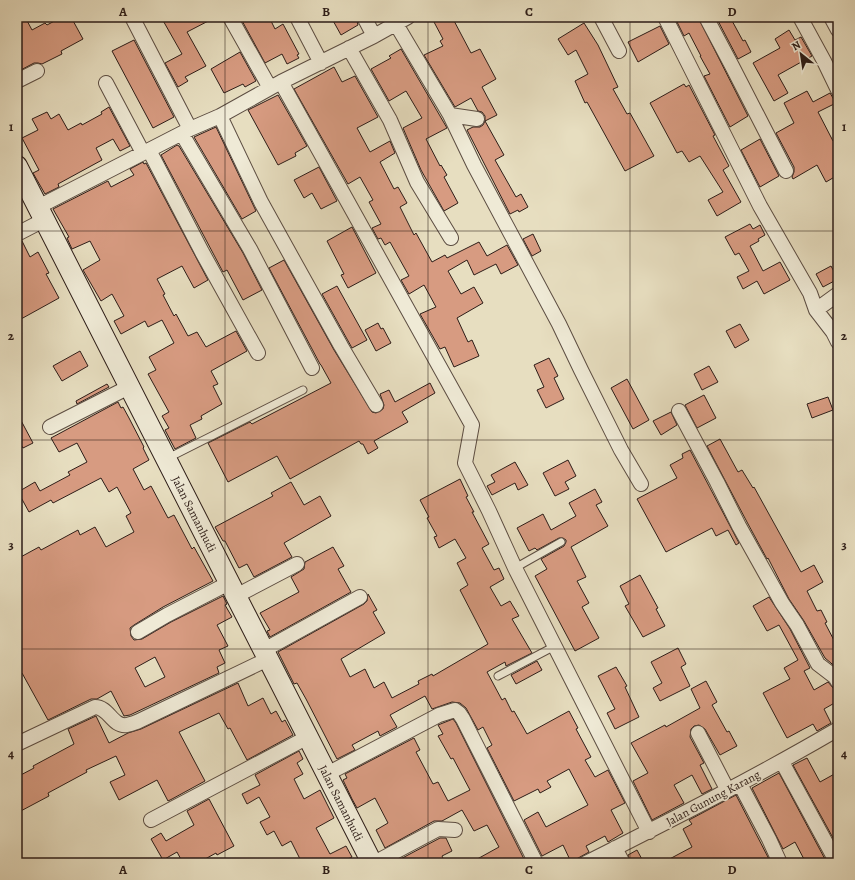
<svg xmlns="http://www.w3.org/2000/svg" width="855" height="880" viewBox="0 0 855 880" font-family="Alegreya,serif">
	<rect width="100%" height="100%" fill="#e7dec0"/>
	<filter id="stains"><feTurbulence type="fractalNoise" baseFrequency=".005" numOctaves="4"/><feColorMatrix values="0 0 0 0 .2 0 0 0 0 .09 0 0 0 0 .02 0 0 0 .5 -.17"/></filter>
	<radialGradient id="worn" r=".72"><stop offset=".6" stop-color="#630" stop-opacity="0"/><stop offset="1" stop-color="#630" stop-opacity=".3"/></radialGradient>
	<path fill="#d79b81" stroke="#2d1d18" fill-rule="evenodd" d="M17,17H25L32,30L45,23L47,25L62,17H71L83,39L61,51L62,54L42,64L38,63H34L17,72Z
		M161,17H216L187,32L206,66L185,77L188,81L178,87L165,63L182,54Z
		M240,17H269L275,29L283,24L299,54L297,55L299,58L287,64L282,54L265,63Z
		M331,17H356L358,25L341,35Z
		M442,17H452L471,53L480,49L496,79L482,87L497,115L485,121L504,155L495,160L516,197L521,194L528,207L519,212L518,210L510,214L467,130L473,127H480L483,125L485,121V116L482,112L478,111L471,98L455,107L424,55L443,46L440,41L443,39L434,22Z
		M676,17H698L748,116L730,127L704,76L710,74L700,56H701L689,33L684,36L675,18Z
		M716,17H730L743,41L745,40L751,52L738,59Z
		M584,23L598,45L618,87L613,89L627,114L630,113L654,156L625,171L587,102L585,103L575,81L588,74L576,50L568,55L558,39Z
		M660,26L669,44L638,62L628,42Z
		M789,30L795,40L801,37L812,56L778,75L788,93L774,101L753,63L780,48L775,39Z
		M134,40L174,117L153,128L112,51Z
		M401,49L447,128L426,139L440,166L441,165L447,175L444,177L458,203L444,211L421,170L403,128L422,118L406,91L389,101L371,69L391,58L389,56Z
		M240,52L256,81L245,87L243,84L224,93L211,69Z
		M334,67L342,82L355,76L378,117L357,128L370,152L390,141L395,153L380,162L394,189L398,187L407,203L400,207L414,235L416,233L432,262L445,255L447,258L479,242L487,256L507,245L518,265L501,274L496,264L474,275L467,260L448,271L461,294L474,287L483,303L457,318L468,342L472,340L479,356L454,367L445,347L440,349L420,314L436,307L424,285L409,294L401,280L409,276L390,242L385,245L381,238L378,239L372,228L381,224L369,202L373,200L360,177L348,184L294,89Z
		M684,84L686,87L689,85L715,135L713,136L729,166L723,170L741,202L717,216L708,200L723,192L700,156L689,162L682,151L677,153L650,103Z
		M807,91L813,102L830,93L836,103L818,112L833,141L838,138V175L826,182L817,165L793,179L792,177L794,172V167L776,133L794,123L784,103Z
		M278,95L307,146L295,153L296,156L278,165L248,110Z
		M109,107L130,146L120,151L113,139L96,148L102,160L58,184L59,187L45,194L33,173L39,170L22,138L38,130L32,119L47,112L51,119L59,114L68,130L81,123L82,125L102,114L101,112Z
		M216,127L256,211L242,219L194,137Z
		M760,139L779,176L760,187L741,150Z
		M177,145L179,146L243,253L262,290L243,300L227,270L223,272L161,155Z
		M143,162L144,164L146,163L208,280L194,288L182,266L157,279L165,294L163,295L174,316L176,314L188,336L197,332L206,347L236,331L247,351L211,371L218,384L213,386L222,404L201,416L202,419L190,425L196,438L175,449L165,430L169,428L162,416L169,412L148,374L156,370L149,357L174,343L162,320L148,327L145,321L121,334L114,321L124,316L112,294L101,301L83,270L100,260L90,241L72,249L67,238L69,237L53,209L108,181L111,187L134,175L130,169Z
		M319,167L337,201L321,209L312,193L304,198L294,180Z
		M750,224L753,229L760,225L765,235L758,239L759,241L750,246L763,271L780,262L790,280L764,294L757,281L743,289L737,277L749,271L739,253L735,255L725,237Z
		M352,227L376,273L348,288L341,275L344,274L327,241Z
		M533,234L541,251L532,256L523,239Z
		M22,241L30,257L38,252L49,273L46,274L59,298L21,319L17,313V242Z
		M284,260L334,350L372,412L376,413L383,409L384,405L380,394L389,390L395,402L430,383L435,393L402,412L408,422L374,441L378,448L368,454L363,444H361L359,441L290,479L277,456L228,482L208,443L250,422L252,424L331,383L321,365L320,364L269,268Z
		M831,266L838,279L823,287L816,274Z
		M337,286L367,340L352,348L322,294Z
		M378,323L381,329L383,328L391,343L376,351L365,330Z
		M740,324L749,340L735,348L726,331Z
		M80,351L88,366L62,381L53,366Z
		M549,358L558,376L554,378L564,399L546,408L537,390L544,387L534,365Z
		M709,366L718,382L702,390L694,374Z
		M627,379L649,420L633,429L611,388Z
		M107,384L109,387L77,404L76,401Z
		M704,395L716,418L697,428L685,405Z
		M828,397L833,410L812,418L807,404Z
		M118,402L121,408L123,407L129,418L144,447L143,448L149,460L133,469L144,490L151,486L168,518L174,515L192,549L194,547L213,581L163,607L134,625L130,628L131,636L134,640L142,639L171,622L223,596L227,604L225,605L232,617L217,625L228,646L219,650L225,663L217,667L219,673L130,715L124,716L111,691L97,699H91L48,720L22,673L17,675V559L39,547L41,550L78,530L80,535L95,527L106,547L134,532L126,516L131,513L117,487L109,492L101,478L53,503L51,500L29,512L18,492L35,482L40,491L70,475L68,472L87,462L77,443L59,452L51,438ZM155,657L165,677L145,687L135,668Z
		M671,412L677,425L661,435L653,421Z
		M17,413L33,443L23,448L17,438Z
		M720,439L738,472L742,470L753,488L754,487L801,572L814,565L823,582L807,591L817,611L821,610L827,622L825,623L838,648V669L825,658L804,621L789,599L768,558L767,559L747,522L707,446Z
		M690,450L739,543L736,545L728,530L716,536L712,528L666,552L637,499L677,478L670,465L683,458L682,454Z
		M568,460L576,476L565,482L569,489L555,496L543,473Z
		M515,462L528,485L518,490L515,483L492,495L487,486L495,482L491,475Z
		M460,479L468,496L466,497L474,512H472L489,544L482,548L494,570L499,568L504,579L490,587L501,606L510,601L519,616L512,619L532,653L506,666L505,662L487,672L502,700L505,698L512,712L514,711L527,734L569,711L578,728L576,729L591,757L585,760L595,777L608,770L625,803L611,810L623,833L608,842L605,836L586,846L589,852L571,862L563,845L542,856L524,820L538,812L546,827L588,805L569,769L547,781L551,787L540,793L538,789L514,801L487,748L492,745L483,727L478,730L466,708L460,703L452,702L432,709L425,696L390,715L397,727L380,736L378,731L352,745L355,750L337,759L306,699L297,683L294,684L278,652L364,604L367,601L368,594L377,610L373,612L385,633L341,659L350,677L365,669L374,688L384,682L392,698L419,684L418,681L432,674L433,676L488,644L460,590L468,585L457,563L466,558L455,539L439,548L434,537L437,536L427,518L429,517L420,500Z
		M291,482L304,505L320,496L331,516L284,543L292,557L254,577L247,564L239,568L225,541H223L215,527L273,496L271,493Z
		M595,489L602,502L596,505L608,526L571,547L586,577L577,581L589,603L582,607L599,638L575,651L535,576L547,569L541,559L564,546L566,542V540L563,538H559L537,550L535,548L529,551L517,528L543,514L551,530L576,516L569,503Z
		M333,547L344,566L338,569L351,592L270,637L267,631L270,630L260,613L299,592L291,577L304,569L305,562Z
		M640,575L658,608L656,609L665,626L643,637L625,606L629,604L620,586Z
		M769,597L790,629L810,668L804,671L814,690L828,682L834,689L838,690V701L824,709L831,723L817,731L813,724L787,738L763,693L790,679L784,668L798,660L779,625L767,631L753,606Z
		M678,648L686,664L681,667L690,686L660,701L653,688L662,683L651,662Z
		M537,661L542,670L516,684L511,675Z
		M616,667L627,686L625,687L639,717L615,729L607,713L615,709L598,676Z
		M706,681L717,702L712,705L727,732L729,731L737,746L720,755L705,729L699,725L694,726L691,729L690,737L704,763L700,765L712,789L702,794L692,775L674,785L684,803L652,820L633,781L648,773L631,743L665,725L666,727L700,708L691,689Z
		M238,683L248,706L263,698L271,714L276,711L282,722L285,720L293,735L247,760L230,728L228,729L219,713L179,732L205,781L172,799L168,801L157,780L119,800L110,782L125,775L116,756L86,770L87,772L48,793L49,796L17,813V777L34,768L33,766L74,744L68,729L96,716L109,743L128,733L141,729Z
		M453,719L456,723L526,863H470L499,847L487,825L474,831L462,810L442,821H434L385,848L376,830L388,823L375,798L357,808L352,799L343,780L347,778L345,774L414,738L420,750L416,752L433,784L438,782L448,801L470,790L453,758L451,759L438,736L443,734L438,725Z
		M299,751L303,759L297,763L303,774L294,779L304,799L320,790L334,818L316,828L330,854L346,846L352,857L348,859L350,863H302L291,841L282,846L274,831L267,835L260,822L270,817L259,797L247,804L242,794L260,785L255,775Z
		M807,758L820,782L838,772V847L793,765Z
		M779,773L826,861L822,863H806L795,842L783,849L752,788Z
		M736,795L771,863H662L692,847L683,829L692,824L689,820Z
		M209,799L234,846L217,855L216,853L198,863H183L177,852L163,860L151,839L161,833L166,841L194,825L187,811Z
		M440,838H446L452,851L442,856L445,863H393Z
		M637,850L644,863H631L628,855Z"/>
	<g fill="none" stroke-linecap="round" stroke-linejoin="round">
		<defs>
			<path id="lane" d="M168,458L303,390
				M515,568L561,542
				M498,676L555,646"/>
			<path id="street" d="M132,17L190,129
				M230,17L270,88
				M297,17L321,63
				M364,17L374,36
				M601,17L619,51
				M665,17L760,206L810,293L816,310L833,332L838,342
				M706,17L732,66L786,171
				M800,17L824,61L838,90
				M831,17L838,30
				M396,24L450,115L477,119
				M349,48L390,120L417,182L451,238
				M17,81L37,71
				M281,82L472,425L465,463L489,511L515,568L649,832
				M106,83L143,153
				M450,115L474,165L559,324L581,370L621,450L641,484
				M220,116L261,202L341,346L376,405
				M182,134L250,249L312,368
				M149,150L202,252L258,353
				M38,207L190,129L220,116L281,82L374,36L408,17
				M17,234L44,220
				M816,310L838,294
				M679,411L717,482L739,526L782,603L797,625L818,664L835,677L838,682
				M50,427L129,387
				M236,596L297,564
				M138,632L167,615L229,583
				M264,650L360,597
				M698,733L727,789
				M17,744L95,707C109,707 112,727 127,725C131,724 135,723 139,721L268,659
				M782,762L837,863
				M327,774L439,715L455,710L459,713L463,719L536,863
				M740,784L769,839L780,863
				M151,820L308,737
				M615,848L623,863
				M374,863L438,829L455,830
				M586,863C671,820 756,777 838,729"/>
			<path id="secondary" d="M17,166L372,863"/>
		</defs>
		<use href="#lane" stroke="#5c4d42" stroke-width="9"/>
		<use href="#street" stroke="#5c4d42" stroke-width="16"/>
		<use href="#secondary" stroke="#2d1d18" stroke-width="22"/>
		<use href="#lane" stroke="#efead6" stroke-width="7"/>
		<use href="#street" stroke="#efead6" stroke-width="14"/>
		<use href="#secondary" stroke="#efead6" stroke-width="20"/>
	</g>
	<path fill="none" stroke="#2d1d18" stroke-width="1" stroke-opacity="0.55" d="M225,17V863M428,17V863M630,17V863M17,231H838M17,440H838M17,649H838"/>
	<g text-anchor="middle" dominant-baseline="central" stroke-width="3.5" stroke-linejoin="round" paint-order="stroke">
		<g font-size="12" fill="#2d1d18" stroke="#efead6">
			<text transform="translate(194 514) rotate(63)">Jalan Samanhudi</text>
			<text transform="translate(713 798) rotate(-28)">Jalan Gunung Karang</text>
			<text transform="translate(341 803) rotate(63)">Jalan Samanhudi</text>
		</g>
	</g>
	<rect width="855" height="880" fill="none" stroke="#e7dec0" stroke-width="44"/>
	<g transform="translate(801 54) rotate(330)" stroke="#efead6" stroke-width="3" paint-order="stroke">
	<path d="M0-3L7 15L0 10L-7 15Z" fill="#2d1d18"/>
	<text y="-6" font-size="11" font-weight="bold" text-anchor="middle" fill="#2d1d18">N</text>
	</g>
	<rect x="22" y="22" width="811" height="836" fill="none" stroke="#2d1d18" stroke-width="1.5"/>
	<g font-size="13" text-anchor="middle" font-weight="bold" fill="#2d1d18">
		<text x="123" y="16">A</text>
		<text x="326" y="16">B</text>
		<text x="529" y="16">C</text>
		<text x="732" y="16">D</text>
		<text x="11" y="131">1</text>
		<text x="844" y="131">1</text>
		<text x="11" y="340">2</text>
		<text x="844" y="340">2</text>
		<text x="11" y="549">3</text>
		<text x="844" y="549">3</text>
		<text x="11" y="758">4</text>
		<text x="844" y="758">4</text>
		<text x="123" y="874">A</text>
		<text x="326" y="874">B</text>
		<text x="529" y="874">C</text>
		<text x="732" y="874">D</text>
	</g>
	<rect width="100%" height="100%" filter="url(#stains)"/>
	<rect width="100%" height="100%" fill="url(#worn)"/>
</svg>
